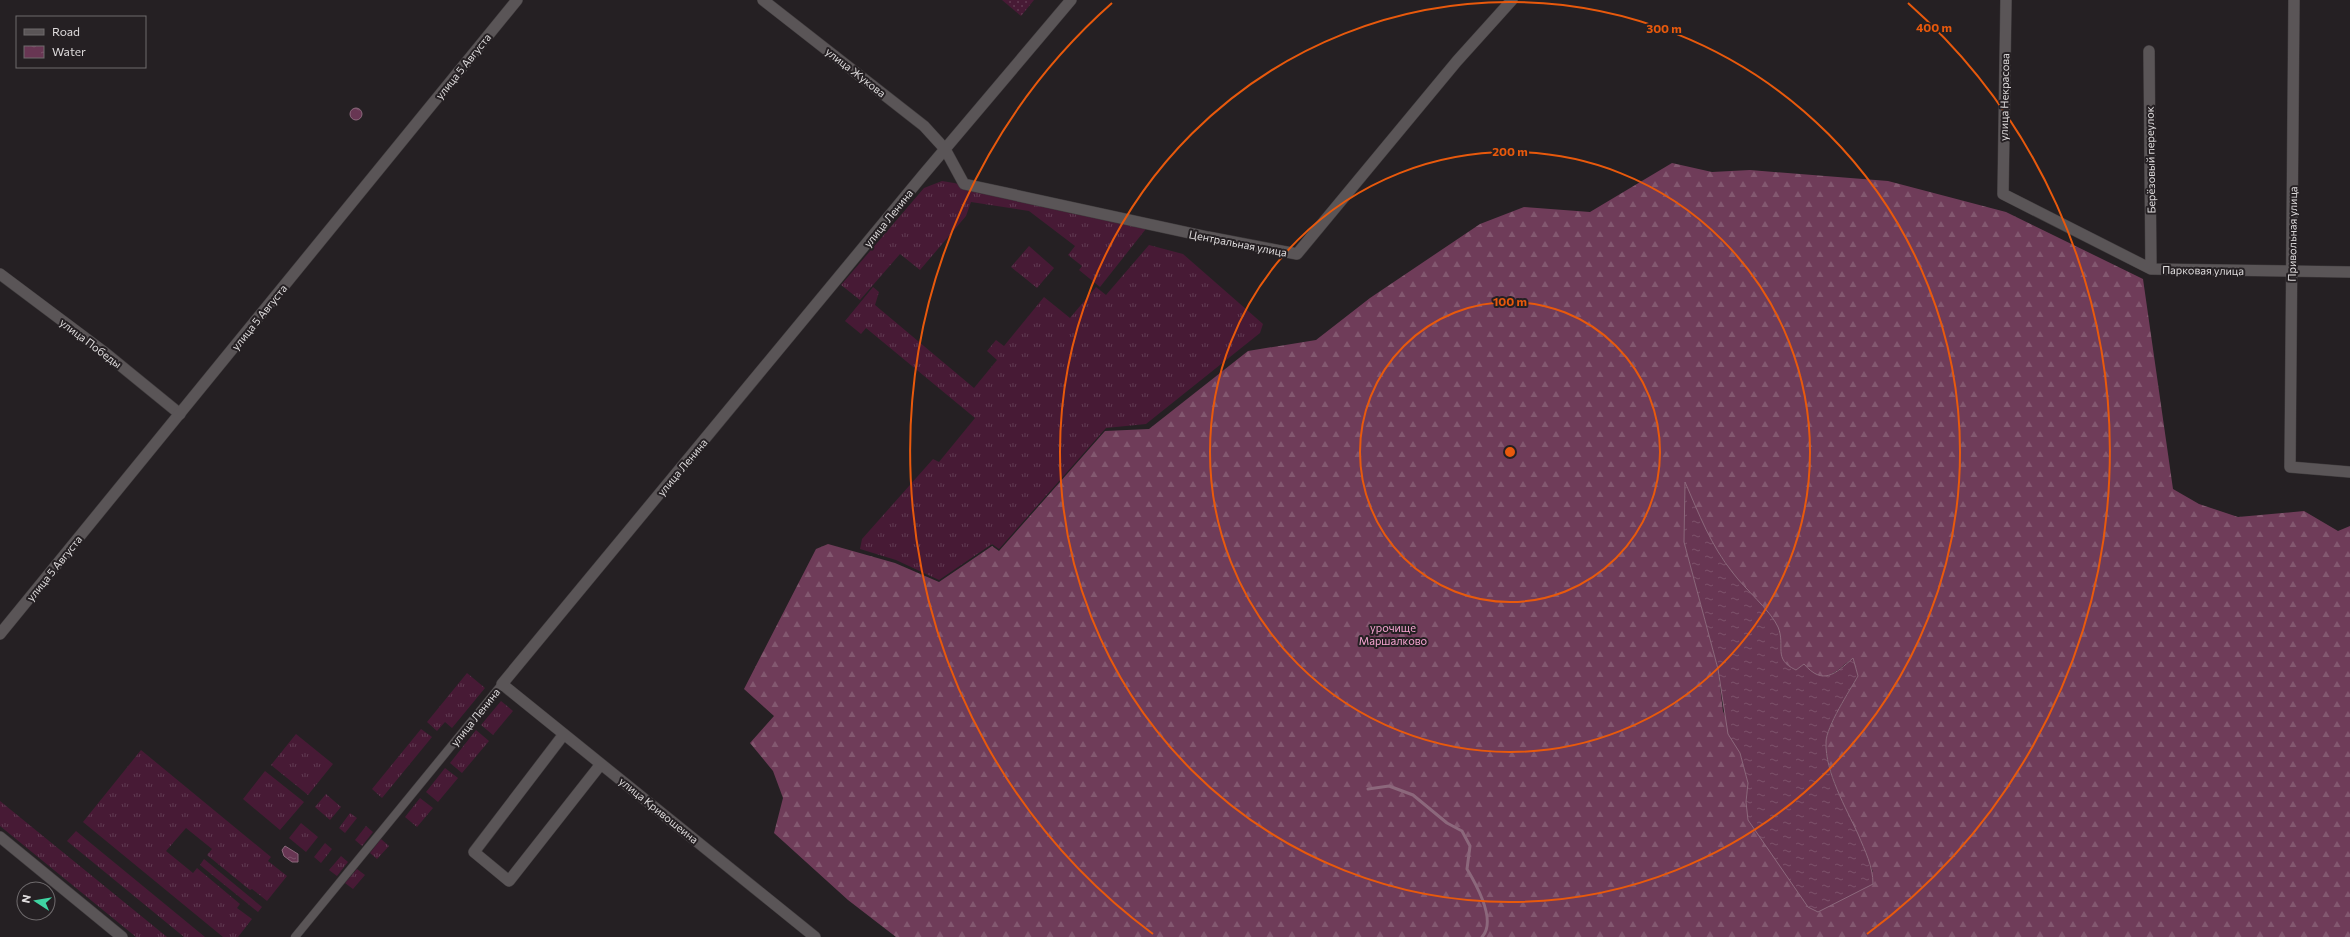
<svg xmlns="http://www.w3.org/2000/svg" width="2350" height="937" viewBox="0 0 2350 937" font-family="Commissioner,sans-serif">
	<defs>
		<pattern id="grass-tufts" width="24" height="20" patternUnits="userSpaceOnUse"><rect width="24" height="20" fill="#471a35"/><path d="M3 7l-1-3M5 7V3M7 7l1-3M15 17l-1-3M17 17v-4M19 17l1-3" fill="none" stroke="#613b52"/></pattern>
		<pattern id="forest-firs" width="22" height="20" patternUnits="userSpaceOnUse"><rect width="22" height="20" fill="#6f3c59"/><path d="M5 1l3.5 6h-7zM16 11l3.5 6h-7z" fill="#835870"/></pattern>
		<pattern id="park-dots" width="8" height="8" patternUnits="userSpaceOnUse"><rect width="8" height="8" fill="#471a35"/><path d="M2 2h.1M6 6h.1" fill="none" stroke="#613b52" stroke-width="1.8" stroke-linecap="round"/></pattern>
		<pattern id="water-ripples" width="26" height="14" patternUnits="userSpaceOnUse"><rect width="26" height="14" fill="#683653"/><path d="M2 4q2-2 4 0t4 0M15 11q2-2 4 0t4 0" fill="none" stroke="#7d526b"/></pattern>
	</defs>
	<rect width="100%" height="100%" fill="#252023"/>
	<path fill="url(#grass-tufts)" d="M942,181L954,183L1149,225L1100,287L1079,270L1082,266L1068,255L1075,246L1029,211L971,202L966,216L920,270L900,254L860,300L841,285L924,188Z
		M1149,245L1183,254L1263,324L1260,333L1146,424L1106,428L999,549L992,544L939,580L896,560L860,549L862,539L933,459L939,462L975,418L866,328L861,334L845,321L873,287L879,292L875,305L974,388L997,360L987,351L996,340L1004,346L1044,297L1070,318L1096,287L1106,295Z
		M1029,246L1054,268L1037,288L1011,267Z
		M467,673L485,688L452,728L445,722L437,731L427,722Z
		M501,701L513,711L493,735L481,725Z
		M421,729L432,737L382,798L372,789Z
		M476,730L489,741L462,773L450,763Z
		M296,734L333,764L308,795L271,765Z
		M141,750L271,857L268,861L287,876L267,901L252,889L250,890L207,855L212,849L186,828L166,851L193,873L197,868L240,904L237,908L252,919L238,937H223L83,822Z
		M445,768L458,778L438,802L426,792Z
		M265,771L304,802L280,830L243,799Z
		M326,794L341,807L330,820L315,807Z
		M420,798L433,808L417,827L405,817Z
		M0,801L167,937H136L0,826Z
		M350,813L357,818L345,833L339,828Z
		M301,823L318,837L306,852L289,838Z
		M366,826L373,832L362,846L355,840Z
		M76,831L205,937H184L67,841Z
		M381,839L389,846L377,859L370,853Z
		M325,843L332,849L321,863L314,857Z
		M341,856L348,862L337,876L329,870Z
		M204,859L262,907L258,912L200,865Z
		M357,869L365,875L353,889L345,883Z"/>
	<path fill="url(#forest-firs)" fill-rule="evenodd" d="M1672,163L1712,172L1750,170L1888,181L2006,212L2143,279L2173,489L2199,504L2238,517L2304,511L2338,531L2350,526V937H896L848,900L774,833L783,798L773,771L750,743L774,716L744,689L816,549L828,544L895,563L939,582L992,546L999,551L1105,431L1149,429L1248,351L1316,340L1370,298L1480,224L1524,207L1590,212ZM1685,483L1709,538L1732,573L1765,611L1781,643L1780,654L1786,666L1796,670L1804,664C1824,688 1834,672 1853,658L1858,676C1850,690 1826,728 1826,742C1825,777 1860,837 1873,872L1746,802L1748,783L1740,753L1723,711L1718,669L1684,542Z"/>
	<path fill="url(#park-dots)" d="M1002,0H1034L1021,16Z"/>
	<path fill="url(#water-ripples)" stroke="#8c687c" d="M350 114a6 6 0 1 1 12 0a6 6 0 1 1-12 0Z
		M1685,482C1699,514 1711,546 1733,573C1744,588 1771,611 1778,627C1786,646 1772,659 1796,670L1804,664C1823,686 1835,674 1853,658L1858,676C1850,690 1826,727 1826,742C1825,772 1846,808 1858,834C1865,851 1873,866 1873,884L1818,912L1808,907L1748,820L1746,802L1748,783L1740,753L1728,734L1718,669L1684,542Z
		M285,846L298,854V862H292L284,856L282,850Z"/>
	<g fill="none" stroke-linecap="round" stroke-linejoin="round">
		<path stroke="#8c687c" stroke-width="3" d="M1368,789L1389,786L1413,795L1447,823L1462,831L1470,846L1467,869C1476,884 1497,921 1482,937"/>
		<defs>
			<path id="pedestrian" d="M295,937L502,684"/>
			<path id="minor" d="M763,0L924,126L945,149L964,184L1208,237L1297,254L1457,61L1512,0
				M2006,0L2003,194L2151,269L2350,272
				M2294,0L2290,467L2350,472
				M2149,51L2151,269
				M0,274L104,352L180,414
				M564,734L474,852L509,881L601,764
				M0,837L122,937
				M815,937L502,684L923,175L1071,0"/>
			<path id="tertiary" d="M0,634L517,0"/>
		</defs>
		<use href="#pedestrian" stroke="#403c3e" stroke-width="9"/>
		<use href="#minor" stroke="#403c3e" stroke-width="12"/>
		<use href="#tertiary" stroke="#403c3e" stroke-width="12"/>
		<use href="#pedestrian" stroke="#5a5557" stroke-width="8"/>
		<use href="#minor" stroke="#5a5557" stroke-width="11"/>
		<use href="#tertiary" stroke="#5a5557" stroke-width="11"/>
	</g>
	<g fill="none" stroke="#e8590c" stroke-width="2">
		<circle cx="1510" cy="452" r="150"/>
		<circle cx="1510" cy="452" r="300"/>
		<circle cx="1510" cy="452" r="450"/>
		<path d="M1153 934A600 600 0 0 1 1112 3M1908 3A600 600 0 0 1 1867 934"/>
	</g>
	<g text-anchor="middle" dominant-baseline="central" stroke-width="4" stroke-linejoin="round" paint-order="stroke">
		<g font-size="11" fill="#dfdcdd" stroke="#252023">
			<text transform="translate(463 66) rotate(-51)">улица 5 Августа</text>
			<text transform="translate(856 72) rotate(38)">улица Жукова</text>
			<text transform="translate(2004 97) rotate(-89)">улица Некрасова</text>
			<text transform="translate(2150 160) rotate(-91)">Берёзовый переулок</text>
			<text transform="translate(888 218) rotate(-51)">улица Ленина</text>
			<text transform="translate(2292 234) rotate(-89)">Привольная улица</text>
			<text transform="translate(1238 243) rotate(11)">Центральная улица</text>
			<text transform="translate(2203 270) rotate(1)">Парковая улица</text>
			<text transform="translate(259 317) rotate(-51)">улица 5 Августа</text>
			<text transform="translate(91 343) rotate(37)">улица Победы</text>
			<text transform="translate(682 467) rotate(-50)">улица Ленина</text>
			<text transform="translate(54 568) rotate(-51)">улица 5 Августа</text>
			<text transform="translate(475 717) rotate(-51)">улица Ленина</text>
			<text transform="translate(659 810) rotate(39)">улица Кривошеина</text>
		</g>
		<g font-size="11" fill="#f8a6d3" stroke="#252023">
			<text x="1393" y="627">урочище<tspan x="1393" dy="13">Маршалково</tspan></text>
		</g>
	</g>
	<circle cx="1510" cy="452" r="6" fill="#e8590c" stroke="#252023" stroke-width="2"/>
	<g font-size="12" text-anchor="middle" font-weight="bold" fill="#e8590c" stroke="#252023" stroke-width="4" stroke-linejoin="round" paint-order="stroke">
		<text x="1934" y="32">400 m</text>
		<text x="1664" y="33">300 m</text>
		<text x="1510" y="156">200 m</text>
		<text x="1510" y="306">100 m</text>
	</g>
	<rect x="16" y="16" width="130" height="52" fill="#252023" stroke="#6f6b6d"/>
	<rect x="24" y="29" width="20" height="6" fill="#5a5557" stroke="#6f6b6d"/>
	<text x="52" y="36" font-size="12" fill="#dfdcdd">Road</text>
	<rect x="24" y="46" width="20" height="12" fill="url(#water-ripples)" stroke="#6f6b6d"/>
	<text x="52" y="56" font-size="12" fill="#dfdcdd">Water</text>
	<g transform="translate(36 901) rotate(282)"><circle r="19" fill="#252023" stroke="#6f6b6d"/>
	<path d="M0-3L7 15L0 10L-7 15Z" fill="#3fd4a2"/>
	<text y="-6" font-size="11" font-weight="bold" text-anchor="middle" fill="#dfdcdd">N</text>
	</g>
</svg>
